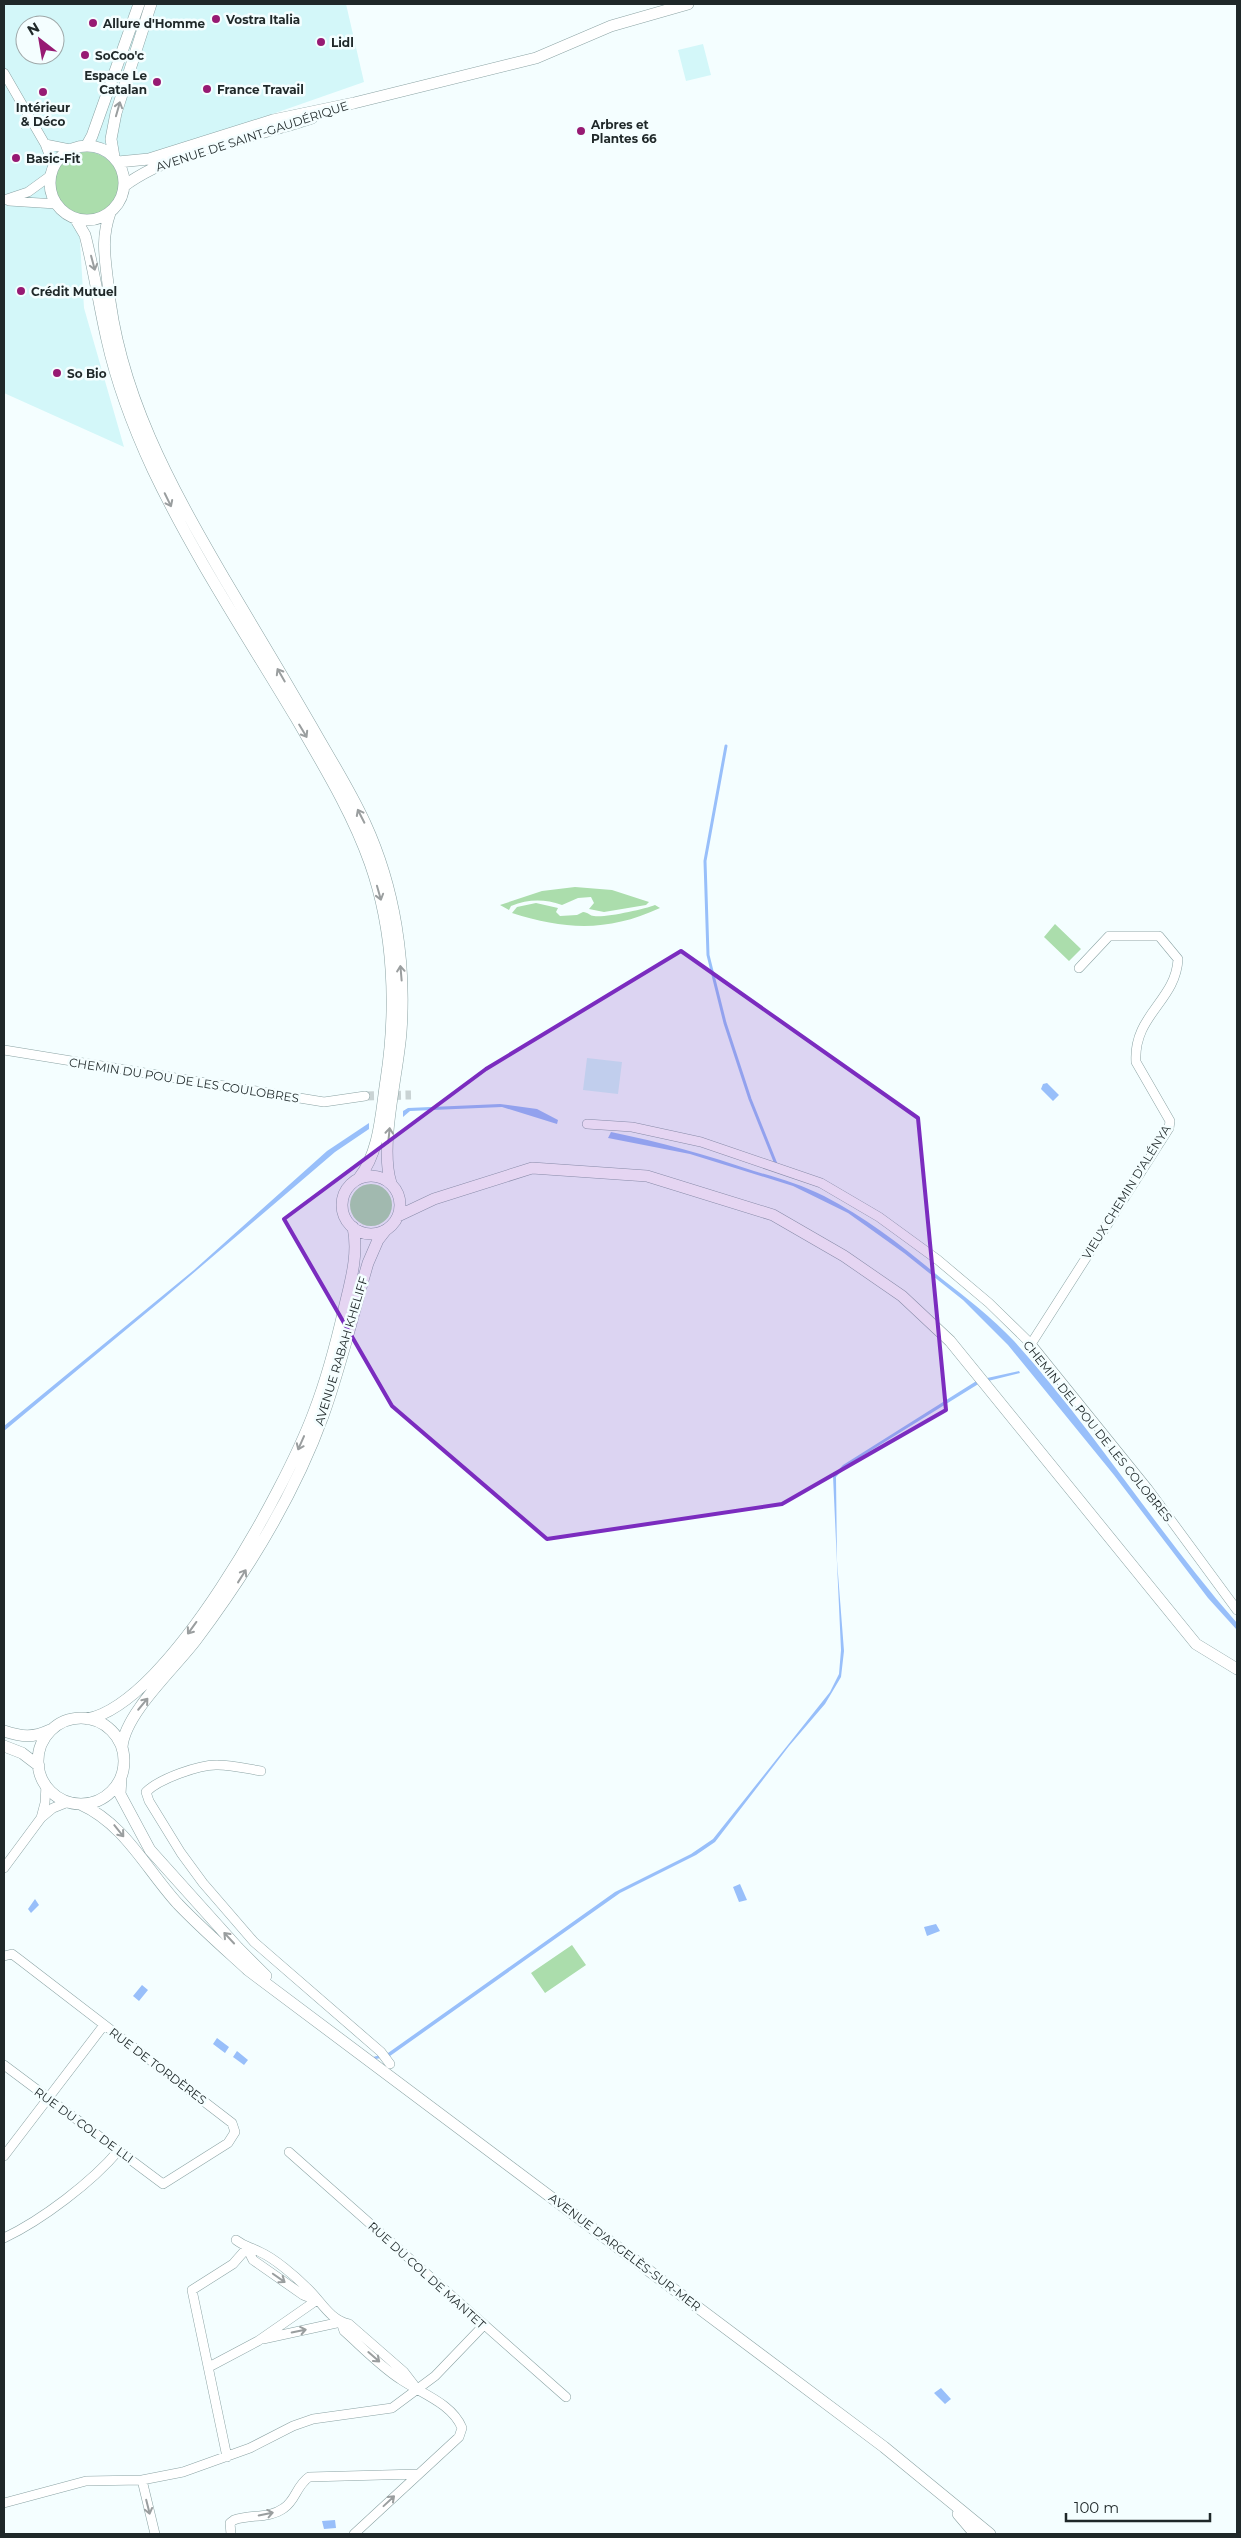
<svg xmlns="http://www.w3.org/2000/svg" width="1241" height="2538" viewBox="0 0 1241 2538" font-family="Montserrat,sans-serif">
	<rect width="100%" height="100%" fill="#f4feff"/>
	<path fill="#d3f7f9" fill-rule="evenodd" d="M4,4H346L364,82L136,162L77,191L84,308L124,447L4,393ZM25,25H55V55H25Z
		M703,44L711,75L686,81L678,50Z
		M587,1058L622,1062L618,1094L583,1090Z"/>
	<path fill="#abddac" d="M55 184a32 32 0 1 1 64 0a32 32 0 1 1-64 0Z
		M575,887L612,890L649,902L646,905L604,912L589,909L594,903L591,897L578,898L562,905C544,899 529,899 511,906L509,910L500,905L542,891Z
		M536,903L558,908L556,912L560,916L577,915L583,912C588,912 590,916 594,916C605,918 645,909 655,905L660,908C608,932 566,930 512,913L517,907Z
		M1055,924L1081,949L1069,961L1044,937Z
		M350 1205a21 21 0 1 1 42 0a21 21 0 1 1-42 0Z
		M572,1945L586,1965L545,1993L531,1973Z"/>
	<path fill="#98bffa" d="M1047,1083L1059,1095L1053,1101L1041,1089L1043,1084Z
		M500,1104L537,1109L558,1120L557,1124L502,1107L410,1111L403,1117V1111L408,1108Z
		M369,1123V1129L335,1152L163,1299L4,1431V1426L194,1270L327,1151Z
		M611,1132C660,1142 707,1155 754,1171C778,1178 802,1185 824,1196C867,1218 905,1248 942,1279C967,1298 992,1318 1014,1341C1094,1430 1158,1533 1237,1623V1630L1208,1598L1114,1475L1008,1345L963,1300L904,1253L848,1213L793,1186L690,1154L608,1138Z
		M1019,1371L1020,1373L980,1383L846,1466L836,1477L837,1561L844,1651L841,1677L825,1704L789,1746L715,1842L696,1855L620,1893L390,2056L376,2059L373,2057L388,2053L615,1892L691,1854L713,1839L830,1692L839,1674L841,1650L833,1476L843,1465L978,1380Z
		M740,1884L747,1900L739,1902L733,1887Z
		M35,1899L39,1905L31,1913L28,1909Z
		M936,1924L940,1931L927,1936L924,1927Z
		M142,1985L148,1990L139,2001L133,1996Z
		M217,2038L229,2047L225,2053L213,2044Z
		M237,2051L248,2060L244,2065L233,2057Z
		M941,2388L951,2399L945,2404L934,2393Z
		M335,2520L336,2528L324,2529L322,2521Z"/>
	<g fill="none" stroke-linecap="round" stroke-linejoin="round">
		<path stroke="#98bffa" stroke-width="3" d="M726,746L705,861L708,955L725,1023L750,1099L776,1164"/>
		<path stroke="#c9d3d4" stroke-width="9" stroke-dasharray="9 4.5" stroke-linecap="butt" d="M365,1096L411,1095"/>
		<defs>
			<path id="street" d="M4,73L45,144L53,165
				M45,144L70,149
				M4,200L28,192L50,176
				M9,201L56,204
				M4,1050L324,1102L365,1096
				M587,1124L632,1127L701,1142L821,1183L879,1217L938,1260L989,1303L1031,1344L1148,1489L1237,1610
				M1031,1344L1169,1128L1170,1121L1136,1062C1133,1015 1176,1001 1178,959L1159,936H1109L1079,968
				M261,1771C248,1769 232,1765 218,1765C200,1764 159,1779 146,1792L149,1801L181,1853L203,1883L254,1942L381,2052L390,2064
				M46,1785L45,1803L41,1818L53,1808L68,1802
				M4,1868L41,1818
				M4,1956L12,1954L20,1960L232,2123L235,2132L228,2143L163,2184L4,2065
				M289,2152L566,2397
				M4,2156L104,2025
				M4,2238C42,2220 92,2182 119,2150
				M236,2240C245,2247 251,2247 260,2252C274,2258 295,2276 306,2287C320,2299 329,2320 349,2324L404,2372L414,2385
				M247,2248L253,2260L303,2295L316,2300
				M341,2322L344,2331C362,2347 380,2366 400,2379C420,2393 452,2403 462,2428L459,2437L354,2534
				M263,2339L341,2322
				M209,2367L258,2341L317,2300
				M227,2457L192,2290L233,2264L247,2248
				M142,2480L155,2534
				M4,2503L86,2481L142,2480L183,2472L250,2448L293,2426L313,2419L392,2408L435,2376L484,2325
				M231,2534L230,2523L234,2520C250,2514 269,2519 284,2508C296,2500 296,2486 309,2477L418,2474"/>
			<path id="secondary" d="M87,145L92,136L139,4
				M50 183a37 37 0 1 1 74 0a37 37 0 1 1-74 0Z
				M114,157L111,139L116,113L151,4
				M118,162L149,159L273,120L354,103L536,58L611,26L688,4
				M124,186C174,149 253,138 312,118
				M110,213C101,239 105,257 108,284C118,392 171,487 224,578C254,628 283,677 312,727C330,759 350,790 365,823C395,888 406,962 401,1032C398,1073 379,1146 391,1183
				M75,218L85,235C94,270 99,305 107,340C117,385 134,429 153,470C194,556 247,636 296,718C323,765 352,812 370,863C394,931 397,1009 386,1080C381,1112 380,1152 359,1178
				M342 1205a29 29 0 1 1 58 0a29 29 0 1 1-58 0Z
				M398,1216L434,1199L532,1168L647,1176L773,1215L844,1256L902,1296L950,1341L1196,1644L1237,1669
				M38 1761a43 43 0 1 1 86 0a43 43 0 1 1-86 0Z
				M87,1719C170,1703 286,1487 314,1412C327,1378 336,1344 344,1309C350,1283 359,1255 353,1227
				M4,1731C22,1737 33,1738 50,1730
				M4,1746L22,1753L39,1766
				M122,1747C125,1713 175,1668 196,1640C247,1572 294,1496 323,1416C341,1366 353,1314 368,1263L378,1240L385,1231
				M121,1778L120,1794L150,1850L238,1948L266,1976
				M80,1804C125,1824 146,1869 178,1904C200,1927 224,1948 248,1970L884,2447L990,2534
				M958,2514L975,2534"/>
		</defs>
		<use href="#street" stroke="#8ba3a4" stroke-width="10"/>
		<use href="#secondary" stroke="#8ba3a4" stroke-width="12"/>
		<use href="#street" stroke="#fff" stroke-width="9"/>
		<use href="#secondary" stroke="#fff" stroke-width="11"/>
	</g>
	<defs><path id="oneway-shaft" d="M-6 0H5M1.5-3L5.5 0L1.5 3" fill="none" stroke-width="1.6" stroke-linecap="round" stroke-linejoin="round" transform="scale(1.25)"/></defs>
	<g stroke="#9a9e9f">
		<use href="#oneway-shaft" transform="translate(118 109) rotate(-74)"/>
		<use href="#oneway-shaft" transform="translate(93 263) rotate(75)"/>
		<use href="#oneway-shaft" transform="translate(168 500) rotate(64)"/>
		<use href="#oneway-shaft" transform="translate(281 675) rotate(-120)"/>
		<use href="#oneway-shaft" transform="translate(303 731) rotate(59)"/>
		<use href="#oneway-shaft" transform="translate(361 816) rotate(-117)"/>
		<use href="#oneway-shaft" transform="translate(379 893) rotate(74)"/>
		<use href="#oneway-shaft" transform="translate(401 973) rotate(-95)"/>
		<use href="#oneway-shaft" transform="translate(389 1135) rotate(-84)"/>
		<use href="#oneway-shaft" transform="translate(301 1443) rotate(114)"/>
		<use href="#oneway-shaft" transform="translate(242 1576) rotate(-58)"/>
		<use href="#oneway-shaft" transform="translate(192 1628) rotate(126)"/>
		<use href="#oneway-shaft" transform="translate(143 1704) rotate(-50)"/>
		<use href="#oneway-shaft" transform="translate(119 1831) rotate(51)"/>
		<use href="#oneway-shaft" transform="translate(229 1938) rotate(-133)"/>
		<use href="#oneway-shaft" transform="translate(279 2278) rotate(35)"/>
		<use href="#oneway-shaft" transform="translate(299 2331) rotate(-12)"/>
		<use href="#oneway-shaft" transform="translate(374 2357) rotate(41)"/>
		<use href="#oneway-shaft" transform="translate(389 2501) rotate(-43)"/>
		<use href="#oneway-shaft" transform="translate(148 2507) rotate(76)"/>
		<use href="#oneway-shaft" transform="translate(266 2514) rotate(-11)"/>
	</g>
	<path fill="#7b2cbf" fill-opacity="0.2" stroke="#7b2cbf" stroke-width="4" stroke-linejoin="round" d="M681,951L918,1118L946,1410L782,1504L547,1539L392,1406L284,1219L486,1069Z"/>
	<g fill="#971a73" stroke="#f4feff" stroke-width="2">
		<circle cx="216" cy="19" r="5"/>
		<circle cx="93" cy="23" r="5"/>
		<circle cx="321" cy="42" r="5"/>
		<circle cx="85" cy="55" r="5"/>
		<circle cx="157" cy="82" r="5"/>
		<circle cx="207" cy="89" r="5"/>
		<circle cx="43" cy="92" r="5"/>
		<circle cx="581" cy="131" r="5"/>
		<circle cx="16" cy="158" r="5"/>
		<circle cx="21" cy="291" r="5"/>
		<circle cx="57" cy="373" r="5"/>
	</g>
	<g text-anchor="middle" dominant-baseline="central" stroke-width="5" stroke-linejoin="round" paint-order="stroke">
		<g font-size="12" font-weight="bold" fill="#1f2829" stroke="#f4feff" text-anchor="start">
			<text x="226" y="19">Vostra Italia</text>
			<text x="103" y="23">Allure d'Homme</text>
			<text x="331" y="42">Lidl</text>
			<text x="95" y="55">SoCoo'c</text>
			<text x="147" y="75" text-anchor="end">Espace Le<tspan x="147" dy="14">Catalan</tspan></text>
			<text x="217" y="89">France Travail</text>
			<text x="43" y="107" text-anchor="middle">Intérieur<tspan x="43" dy="14">&amp; Déco</tspan></text>
			<text x="591" y="124">Arbres et<tspan x="591" dy="14">Plantes 66</tspan></text>
			<text x="26" y="158">Basic-Fit</text>
			<text x="31" y="291">Crédit Mutuel</text>
			<text x="67" y="373">So Bio</text>
		</g>
		<g font-size="12" fill="#1f2829" stroke="#f4feff">
			<text transform="translate(252 136) rotate(-18)">AVENUE DE SAINT-GAUDÉRIQUE</text>
			<text transform="translate(184 1080) rotate(9)">CHEMIN DU POU DE LES COULOBRES</text>
			<text transform="translate(1126 1192) rotate(-58)">VIEUX CHEMIN D’ALÉNYA</text>
			<text transform="translate(341 1351) rotate(-73)">AVENUE RABAH KHELIFF</text>
			<text transform="translate(1098 1431) rotate(51)">CHEMIN DEL POU DE LES COLOBRES</text>
			<text transform="translate(158 2066) rotate(37)">RUE DE TORDÈRES</text>
			<text transform="translate(84 2125) rotate(36)">RUE DU COL DE LLI</text>
			<text transform="translate(625 2252) rotate(37)">AVENUE D'ARGELÈS-SUR-MER</text>
			<text transform="translate(427 2275) rotate(42)">RUE DU COL DE MANTET</text>
		</g>
	</g>
	<rect width="1241" height="2538" fill="none" stroke="#1f2829" stroke-width="10"/>
	<g transform="translate(40 40) rotate(329)"><circle r="24" fill="#f4feff" stroke="#9fa8a9"/>
	<path d="M0-4L9 19L0 12L-9 19Z" fill="#971a73"/>
	<text y="-8" font-size="14" font-weight="bold" text-anchor="middle" fill="#1f2829">N</text>
	</g>
	<path d="M1066 2513v8h144v-8" fill="none" stroke="#1f2829" stroke-width="2.5"/>
	<text x="1074" y="2513" font-size="15" fill="#1f2829" stroke="#f4feff" stroke-width="4" paint-order="stroke">100 m</text>
</svg>
